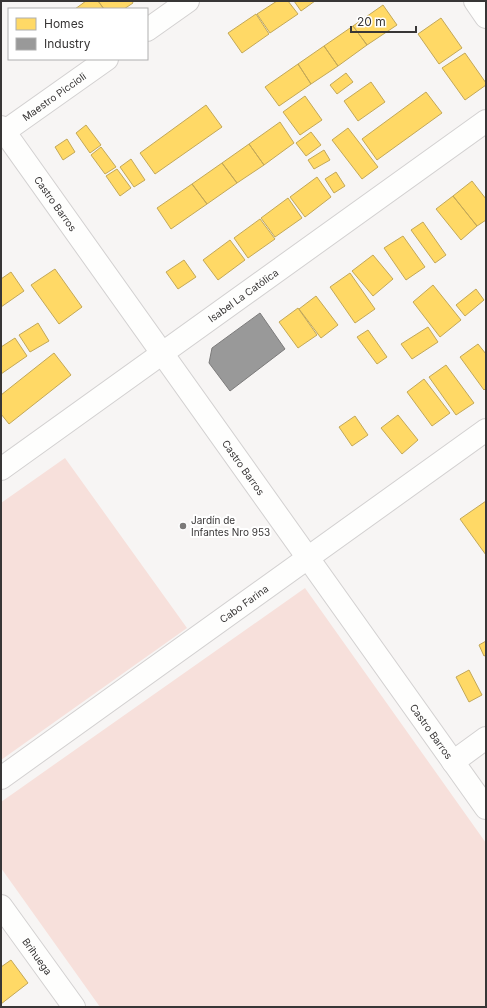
<svg xmlns="http://www.w3.org/2000/svg" width="487" height="1008" viewBox="0 0 487 1008" font-family="Inter,sans-serif">
	<rect width="100%" height="100%" fill="#f7f5f4"/>
	<path fill="#f7e0db" d="M65,458L187,628L1,760V503Z
		M305,588L486,843V1007H100L1,868V802Z"/>
	<path fill="#ffd966" stroke="#c3a858" d="M86,1H98L104,9H75Z
		M98,1H132L133,3L124,9H104Z
		M277,1H288L298,14L270,33L257,14Z
		M294,1H315L301,11Z
		M383,5L397,25L367,45L353,26Z
		M256,14L269,34L242,53L228,33Z
		M441,18L462,48L439,64L418,34Z
		M353,26L367,45L338,66L324,46Z
		M324,46L338,66L311,84L298,64Z
		M465,53L486,83V85L465,100L442,68Z
		M298,64L311,84L279,106L265,87Z
		M346,73L353,82L337,94L330,85Z
		M371,82L385,102L358,121L344,101Z
		M426,92L442,113L377,160L362,139Z
		M305,96L322,120L300,135L283,112Z
		M206,105L222,127L155,174L140,153Z
		M280,122L294,143L264,165L249,144Z
		M86,125L101,145L90,153L76,133Z
		M348,128L378,167L362,179L332,140Z
		M311,132L321,145L306,156L296,143Z
		M67,139L75,152L63,160L55,147Z
		M249,144L264,165L237,183L222,163Z
		M101,147L116,167L105,174L91,155Z
		M324,150L330,160L314,169L308,160Z
		M131,159L145,180L134,187L120,167Z
		M222,163L237,183L207,204L192,184Z
		M117,169L131,188L120,196L106,176Z
		M336,172L345,186L334,193L325,179Z
		M317,177L331,197L305,217L290,197Z
		M472,181L486,199V220L477,226L453,196Z
		M192,184L207,204L171,229L157,208Z
		M453,196L477,226L461,240L436,209Z
		M288,198L302,218L275,237L261,218Z
		M260,219L275,239L248,258L234,238Z
		M423,222L446,255L435,263L411,230Z
		M403,236L425,267L406,280L384,248Z
		M230,240L245,260L218,280L203,260Z
		M373,255L393,279L373,296L352,271Z
		M184,260L196,277L178,289L166,272Z
		M55,269L82,307L59,324L31,285Z
		M11,272L24,291L1,307V279Z
		M350,273L375,309L355,323L330,287Z
		M433,285L461,320L440,337L413,302Z
		M476,289L484,300L465,316L456,305Z
		M316,296L338,325L321,338L299,309Z
		M298,308L317,335L298,348L279,322Z
		M38,323L49,341L30,352L19,335Z
		M428,327L438,342L412,359L401,344Z
		M368,330L387,357L377,364L357,337Z
		M15,338L27,356L1,374V347Z
		M478,344L486,354V388L484,390L460,357Z
		M54,353L71,375L9,424L1,414V395Z
		M446,365L474,403L456,415L429,377Z
		M424,379L450,413L432,426L407,392Z
		M398,415L418,440L402,454L381,428Z
		M355,416L368,435L352,446L339,427Z
		M486,501V555L460,519Z
		M486,641V655L484,656L479,645Z
		M469,670L482,695L469,702L456,677Z
		M11,960L28,983L1,1004V967Z"/>
	<path fill="#999" stroke="#7c7b7b" d="M260,313L285,349L230,391L209,363L212,348Z"/>
	<g fill="none" stroke-linecap="round" stroke-linejoin="round">
		<defs>
			<g id="minor">
				<path d="M475,1L486,17"/>
				<path d="M147,30L188,1"/>
				<path id="s1" d="M1,127L486,808"/>
				<path id="s2" d="M1,134L107,59"/>
				<path id="s3" d="M1,469L486,121"/>
				<path d="M453,762L486,738"/>
				<path id="s4" d="M1,778L486,430"/>
				<path id="s5" d="M1,906L74,1007"/>
			</g>
		</defs>
		<use href="#minor" stroke="#d3d1d1" stroke-width="24"/>
		<use href="#minor" stroke="#fefefd" stroke-width="22"/>
	</g>
	<circle fill="#7b7978" stroke="#fff" stroke-width="1.5" cx="183" cy="526" r="4"/>
	<g text-anchor="middle" dominant-baseline="central" stroke-width="4" stroke-linejoin="round" paint-order="stroke">
		<g font-size="10" fill="#383636" stroke="#fff">
			<text stroke="none"><textPath href="#s2" startOffset="65">Maestro Piccioli</textPath></text>
			<text stroke="none"><textPath href="#s1" startOffset="94">Castro Barros</textPath></text>
			<text stroke="none"><textPath href="#s3" startOffset="298">Isabel La Católica</textPath></text>
			<text stroke="none"><textPath href="#s1" startOffset="418">Castro Barros</textPath></text>
			<text stroke="none"><textPath href="#s4" startOffset="299">Cabo Farina</textPath></text>
			<text stroke="none"><textPath href="#s1" startOffset="742">Castro Barros</textPath></text>
			<text stroke="none"><textPath href="#s5" startOffset="62">Brihuega</textPath></text>
		</g>
		<g font-size="10" fill="#383636" stroke="#fff" text-anchor="start">
			<text x="191" y="520">Jardín de<tspan x="191" dy="12">Infantes Nro 953</tspan></text>
		</g>
	</g>
	<rect width="487" height="1008" fill="none" stroke="#383636" stroke-width="4"/>
	<rect x="8" y="8" width="140" height="52" fill="#ffffff" stroke="#afafaf"/>
	<rect x="16" y="18" width="20" height="12" fill="#ffd966" stroke="#afafaf"/>
	<text x="44" y="28" font-size="12" fill="#383636">Homes</text>
	<rect x="16" y="38" width="20" height="12" fill="#999999" stroke="#afafaf"/>
	<text x="44" y="48" font-size="12" fill="#383636">Industry</text>
	<path d="M351 26v6h65v-6" fill="none" stroke="#383636" stroke-width="2"/>
	<text x="357" y="26" font-size="12" fill="#383636" stroke="#ffffff" stroke-width="3" paint-order="stroke">20 m</text>
</svg>
